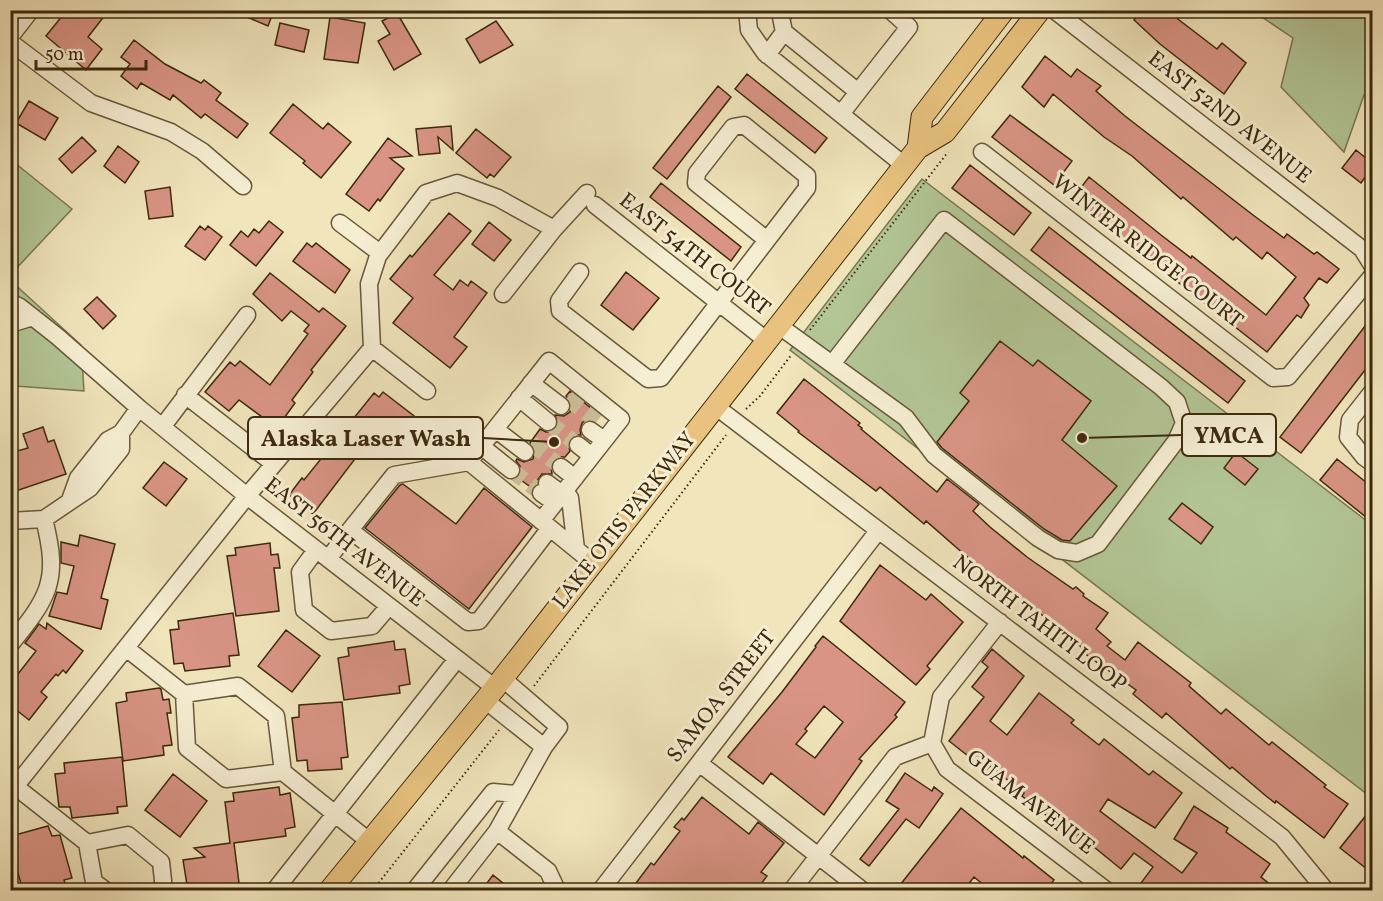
<svg xmlns="http://www.w3.org/2000/svg" width="1383" height="901" viewBox="0 0 1383 901" font-family="Vollkorn,serif">
	<rect width="100%" height="100%" fill="#f1e5bc"/>
	<filter id="stains"><feTurbulence type="fractalNoise" baseFrequency=".00333" numOctaves="4"/><feColorMatrix values="0 0 0 0 .2 0 0 0 0 .09 0 0 0 0 .02 0 0 0 .5 -.17"/></filter>
	<radialGradient id="worn" r=".72"><stop offset=".6" stop-color="#630" stop-opacity="0"/><stop offset="1" stop-color="#630" stop-opacity=".3"/></radialGradient>
	<path fill="#b3c696" stroke="#787852" stroke-width="1.5" d="M1253,11H1372V103L1364,95L1344,152L1281,87L1293,38Z
		M10,159L72,209L11,274H10Z
		M922,179L1372,525V798L790,350Z
		M10,280L81,345L84,391L15,386L11,389Z"/>
	<path fill="#d99485" stroke="#3c290e" stroke-width="1.5" fill-rule="evenodd" d="M67,10H109L88,37L102,49L86,70L46,36Z
		M231,10H274L268,26Z
		M1141,10H1166L1217,49L1222,43L1246,63L1224,94L1160,44L1134,20Z
		M397,13L421,54L394,70L378,41L390,34L382,21Z
		M330,17L365,23L358,63L324,59Z
		M496,21L513,45L480,63L466,39Z
		M280,23L309,30L304,52L275,45Z
		M134,40L165,64L201,83L204,80L221,93L216,100L248,124L237,138L205,114L201,118L173,95L170,100L141,83L137,89L121,76L130,64L121,57Z
		M1045,56L1071,77L1077,69L1101,86L1096,91L1125,116L1253,215L1284,238L1287,234L1314,254L1317,252L1339,269L1327,283L1319,278L1304,298L1309,305L1301,318L1297,315L1267,352L1072,199L1089,177L1161,235L1191,258L1192,256L1266,315L1296,277L1267,252L1262,259L1236,237L1233,240L1183,197L1181,199L1132,156L1104,137L1053,94L1044,107L1022,87Z
		M747,74L827,138L815,153L735,89Z
		M718,86L731,97L667,179L653,168Z
		M29,101L58,118L45,140L16,123Z
		M293,104L323,129L328,123L351,142L321,178L303,163L305,161L270,133Z
		M1010,115L1072,161L1054,185L992,137Z
		M451,126L453,150L438,137L440,153L419,155L416,129Z
		M476,129L511,157L494,177L490,174L487,178L456,153Z
		M82,137L96,151L72,173L59,159Z
		M388,138L412,156L390,158L404,169L380,201L378,199L369,211L346,194Z
		M118,146L139,162L125,183L104,166Z
		M1356,150L1372,163V168L1361,183L1342,168Z
		M970,165L1031,213L1014,235L952,188Z
		M661,183L741,247L731,261L650,197Z
		M170,187L173,216L149,219L145,191Z
		M449,213L471,231L434,275L453,290L460,280L468,286L471,281L487,293L454,337L467,347L450,368L393,323L413,298L390,279L410,255L412,257Z
		M269,221L283,232L256,266L230,245L241,231L248,237L254,229L259,233Z
		M489,222L511,240L494,261L472,244Z
		M200,226L205,230L208,226L222,237L205,260L185,246Z
		M1049,227L1245,381L1228,403L1031,250Z
		M307,243L312,247L316,243L350,270L335,293L293,261Z
		M626,272L659,298L633,330L601,305Z
		M270,273L319,312L323,308L346,326L311,370L313,372L292,400L295,403L277,428L239,400L229,411L205,392L230,362L235,366L240,361L270,385L308,334L304,331L309,325L291,311L282,321L253,294Z
		M97,297L116,316L103,329L84,309Z
		M1372,317V361L1301,453L1280,437Z
		M1000,341L1033,366L1038,360L1091,401L1062,440L1117,486L1070,541L1062,540L1044,529L942,448L937,442L969,401L960,393Z
		M804,379L860,423L858,425L862,428L861,429L937,492L947,479L979,504L973,511L990,527L1027,557L1073,589L1076,587L1084,594L1083,596L1108,613L1096,629L1111,642L1107,646L1125,660L1138,642L1191,683L1189,686L1221,714L1226,709L1269,745L1272,742L1326,785L1324,787L1348,804L1324,838L1276,801L1275,803L1266,796L1232,767L1230,769L1166,713L1162,718L1133,694L1136,690L1095,661L1084,653L1086,651L1042,615L1012,593L1009,596L994,586L997,583L926,521L924,524L880,487L876,491L798,432L799,431L777,413Z
		M570,391L598,414L593,420H586L582,423L580,430L581,435H575L569,439L568,444L570,451L565,457H558L552,461L551,466L552,474H542L532,488L518,478L521,471L520,466L516,461L517,459L524,462L533,459L535,449L530,443L540,429L546,432H552L558,424L555,415L564,416L570,412L571,403L566,396Z
		M383,392L414,416L394,443L377,430L313,514L289,495L302,478L304,480L374,393L379,397Z
		M43,427L48,442L54,440L66,474L10,493V453L28,448L23,434Z
		M1236,452L1258,469L1245,485L1224,468Z
		M1337,459L1372,487V522L1320,480Z
		M164,462L187,479L166,506L143,488Z
		M403,484L456,524L484,488L532,527L469,609L365,528L400,485Z
		M1182,503L1213,527L1201,544L1169,519Z
		M80,535L115,544L101,598L108,600L101,629L49,616L57,592L67,594L74,566L61,563V542L78,546Z
		M270,543L271,555L278,554L280,568H274L279,611L236,616L227,556L236,555L235,548Z
		M880,565L926,600L931,594L963,622L927,666L930,669L916,685L840,621Z
		M233,613L239,655L229,656L230,666L185,671L183,663L174,664L170,630L179,629L178,621Z
		M47,623L83,651L66,673L63,670L58,676L56,674L41,692L47,697L29,720L10,705V668L18,674L36,651L25,643L39,624L46,629Z
		M286,630L320,656L292,692L258,666Z
		M823,636L905,702L895,715L897,717L859,759L862,761L824,815L771,773L763,784L728,757L782,692L816,647L815,646ZM824,706L843,722L815,758L796,744L807,731L805,729Z
		M394,641L395,650L405,649L410,684L399,686L400,693L344,700L338,658L349,656L348,648Z
		M992,649L1024,676L990,721L1007,735L1039,693L1074,720L1071,723L1099,745L1104,739L1149,775L1153,771L1182,793L1155,828L1108,799L1100,811L1182,873L1197,853L1174,839L1194,806L1228,828L1226,832L1270,864L1261,877L1278,891H1151L1141,883L1153,867L1134,853L1121,869L1078,834L1076,836L1054,818L1052,820L1022,796L1024,793L990,766L986,770L949,741L984,697L972,687L988,667L982,662Z
		M159,688L161,689L163,700L169,699L171,713H167L172,745L163,746L164,755L123,761L116,703L127,701L126,693Z
		M342,702L348,757L341,758L342,769L308,771L307,760L297,761L292,718L299,717V705Z
		M122,757L127,806L117,807L118,813L72,818L70,807H59L55,774L65,773L64,763Z
		M905,773L932,791L934,787L943,794L919,828L906,819L869,866L860,859L899,809L886,801Z
		M173,774L207,801L180,837L145,810Z
		M279,787L280,795L290,793L295,827L285,829L286,836L234,843L240,891H188L183,860L205,857L194,848L230,843L225,802L234,801L233,793Z
		M702,797L749,834L758,822L784,843L761,872L767,876L756,891H630L651,863L654,865L680,831L674,827L682,818L684,820Z
		M961,808L1023,858L1024,856L1054,880L1046,891H991L974,877L963,891H907L900,885Z
		M1372,808V873L1340,848Z
		M48,826L52,836L60,835L72,878L64,880L67,891H23L11,848L18,846L15,835Z
		M493,875L513,891H481Z"/>
	<g fill="none" stroke-linecap="round" stroke-linejoin="round">
		<path stroke="#cdbf99" stroke-width="16" stroke-dasharray="16 8" stroke-linecap="butt" d="M567,398L597,421
			M548,422L578,445
			M531,443L561,467
			M511,470L541,493"/>
		<defs>
			<path id="minor" d="M747,10L749,30L765,53L905,166
				M1054,10L1362,249L1372,265
				M784,32L781,17L787,10
				M10,37L31,10
				M10,42L91,103L171,132L202,151L243,186
				M767,55L784,32L858,92L841,114
				M858,92L909,27L890,10
				M982,152L1273,378L1288,377L1372,276
				M595,205L766,340
				M340,223L380,253
				M580,272L559,301L560,311L648,379L661,378L807,188V176L744,125L733,127L697,173L696,183L767,240
				M503,294L554,229
				M10,302L20,307L58,337L139,408L247,496L495,688
				M10,324L33,317
				M778,325L906,418L934,455L1038,538L1058,550L1077,553L1098,544L1176,441L1184,423L1177,402L1161,387L944,220L832,364
				M372,348L427,391
				M531,383L561,406
				M1372,392L1350,420L1348,437L1364,457L1372,463
				M185,395L274,464
				M519,398L548,422
				M715,406L1282,837L1323,887L1321,890
				M163,426L247,315
				M495,429L525,452
				M590,430L604,440
				M578,445L592,456
				M481,446L511,470
				M469,462L593,563
				M561,467L575,478
				M547,483L562,494
				M565,491L570,498L576,549
				M541,493L555,503
				M70,500L78,478L108,440L121,433L139,408
				M10,521L44,519L90,488L121,449V433
				M541,521L621,419L549,361L469,462L394,475L350,530L468,622L479,621L550,528
				M316,550L300,572L304,610L331,631L372,626L389,606
				M328,559L350,530
				M1000,622L941,697L932,743L947,769L1106,890
				M10,645C49,597 60,581 44,519
				M126,648L184,694
				M238,686L276,716L283,772L226,779L187,748L184,694Z
				M485,700L544,747
				M699,763L862,890
				M283,772L370,842
				M16,787L87,843
				M10,793L247,496L372,348L369,284L378,256L426,193L457,183L498,198L554,229L587,193
				M497,831L548,871L556,888L554,890
				M105,890L94,882L87,843L128,835L161,862L164,890
				M275,890L457,659
				M415,890L493,792L517,794
				M451,890L497,831L544,747L559,727L502,678
				M601,890L878,531
				M792,890L895,757L932,743"/>
			<path id="major" d="M918,148L922,117L1004,10
				M330,890L495,688L918,148L945,132L1040,10"/>
		</defs>
		<use href="#minor" stroke="#69583a" stroke-width="19"/>
		<use href="#major" stroke="#3c290e" stroke-width="23"/>
		<path stroke="#3c290e" stroke-width="2" stroke-dasharray="1.5 3" stroke-linecap="butt" d="M810,330L948,152
			M746,409L760,396L792,354
			M534,686L726,435
			M373,890L499,730"/>
		<use href="#minor" stroke="#f6eed3" stroke-width="16"/>
		<use href="#major" stroke="#e8c27e" stroke-width="21"/>
	</g>
	<g text-anchor="middle" dominant-baseline="central" stroke-width="6" stroke-linejoin="round" paint-order="stroke">
		<g font-size="22" fill="#3c290e" stroke="#f6eed3">
			<text transform="translate(1229 118) rotate(38)">EAST 52ND AVENUE</text>
			<text transform="translate(1147 252) rotate(38)">WINTER RIDGE COURT</text>
			<text transform="translate(694 255) rotate(38)">EAST 54TH COURT</text>
			<text transform="translate(625 521) rotate(-52)">LAKE OTIS PARKWAY</text>
			<text transform="translate(344 543) rotate(38)">EAST 56TH AVENUE</text>
			<text transform="translate(1039 624) rotate(37)">NORTH TAHITI LOOP</text>
			<text transform="translate(722 697) rotate(-52)">SAMOA STREET</text>
			<text transform="translate(1030 803) rotate(38)">GUAM AVENUE</text>
		</g>
	</g>
	<path fill="none" stroke="#3c290e" stroke-width="2" d="M1082 438L1182 435M554 442L483 438"/>
	<g fill="#3c290e" stroke="#f6eed3" stroke-width="2">
		<circle cx="1082" cy="438" r="6"/>
		<circle cx="554" cy="442" r="6"/>
	</g>
	<g fill="#f6eed3" stroke="#3c290e" stroke-width="2">
		<rect x="1182" y="414" width="94" height="42" rx="6"/>
		<rect x="248" y="417" width="235" height="42" rx="6"/>
	</g>
	<g font-size="24" text-anchor="middle" font-weight="bold" fill="#3c290e">
		<text x="1229" y="443">YMCA</text>
		<text x="366" y="446">Alaska Laser Wash</text>
	</g>
	<rect width="1383" height="901" fill="none" stroke="#f1e5bc" stroke-width="36"/>
	<rect x="12" y="12" width="1359" height="877" fill="none" stroke="#3c290e" stroke-width="3"/>
	<rect x="18" y="18" width="1347" height="865" fill="none" stroke="#3c290e" stroke-width="1.5"/>
	<path d="M36 60v9h110v-9" fill="none" stroke="#3c290e" stroke-width="3"/>
	<text x="45" y="60" font-size="18" fill="#3c290e" stroke="#f6eed3" stroke-width="4.5" paint-order="stroke">50 m</text>
	<rect width="100%" height="100%" filter="url(#stains)"/>
	<rect width="100%" height="100%" fill="url(#worn)"/>
</svg>
